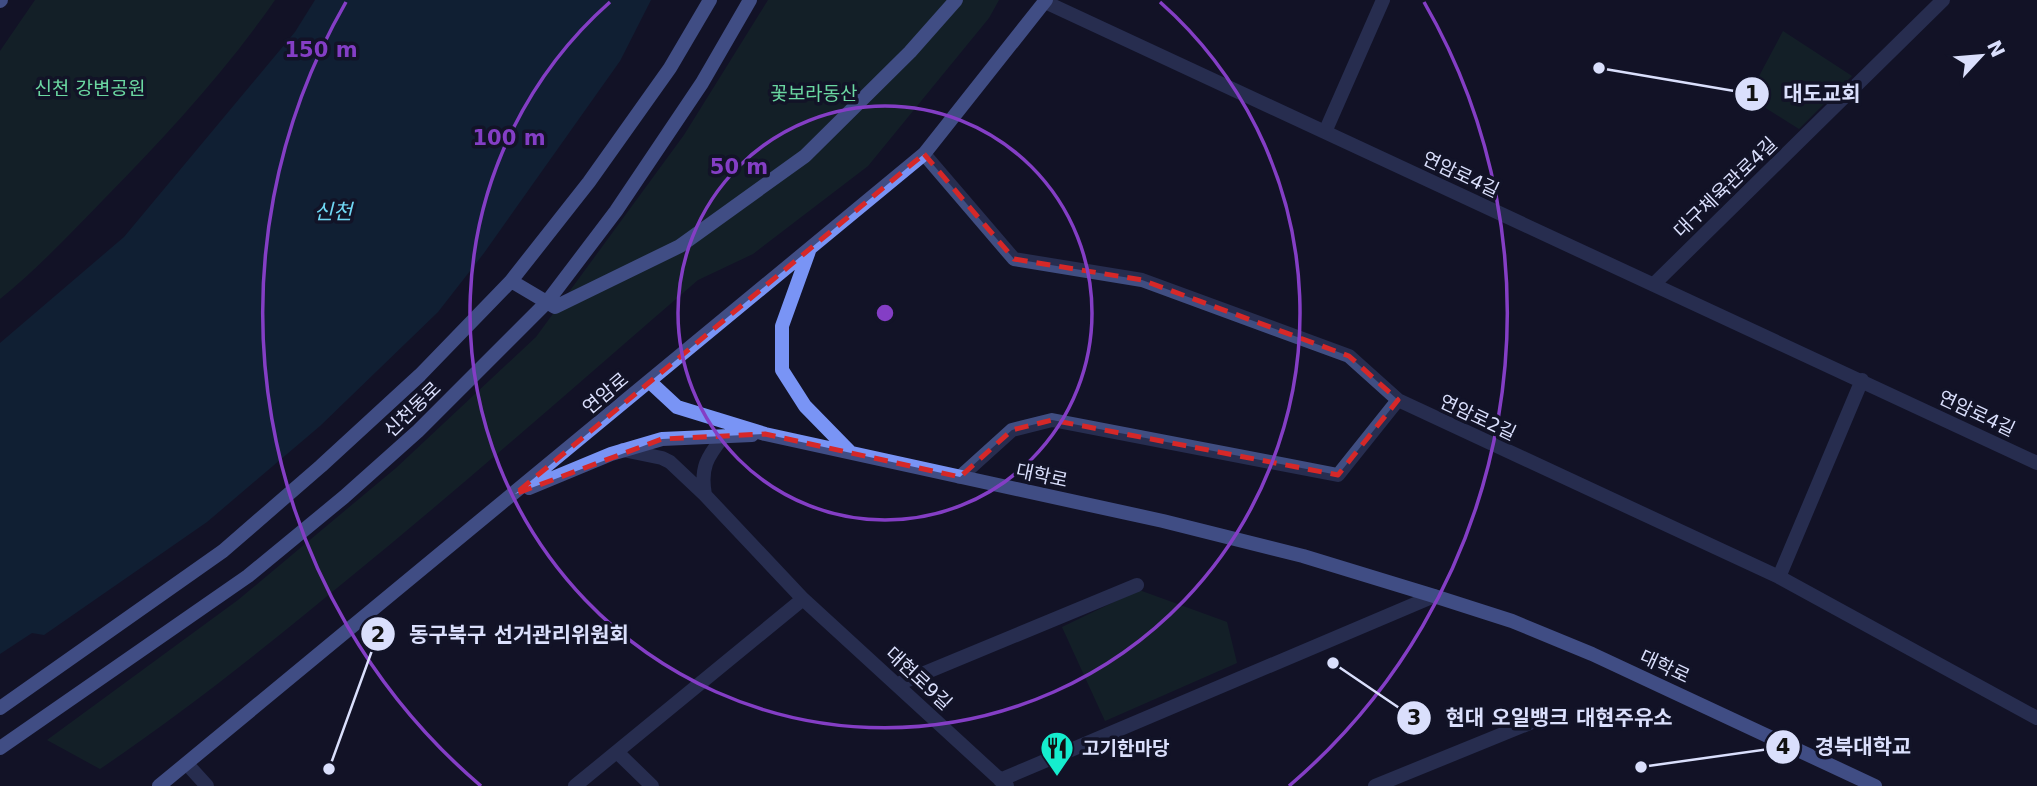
<svg xmlns="http://www.w3.org/2000/svg" width="2037" height="786" viewBox="0 0 2037 786" font-family="'DejaVu Sans','Noto Sans KR',sans-serif">
	<rect width="100%" height="100%" fill="#121327"/>
	<path fill="#153029" d="M35,0H275C225,72 165,137 104,199C70,234 37,269 0,299V51Z
		M768,0H999L989,18L868,166L753,254L698,280C582,380 467,482 348,579C267,646 187,710 100,769L47,740L238,600L396,468L536,337L684,135Z
		M1783,31L1852,76L1799,129L1748,97Z
		M1139,590L1227,622L1237,663L1105,721L1062,627Z"/>
	<path fill="#0f2f43" d="M315,0H651L620,61L484,253L438,312L320,426L207,522L44,635L32,633L0,654V343L124,237L295,32Z"/>
	<g fill="none" stroke-linecap="round" stroke-linejoin="round">
		<path stroke="#404e82" stroke-width="14" d="M1045,2L2037,463
			M1325,132L1383,0
			M924,154L1014,259L1142,280L1349,356L1398,400L1779,577L2037,718
			M1654,284L1943,0
			M623,450L662,458L670,462L705,495L803,599L1007,786
			M960,477L1012,430L1052,420L1338,475L1398,400
			M705,495C700,468 707,457 723,437
			M1779,577L1862,380
			M898,684L1137,585
			M617,752L652,786
			M187,764L207,786
			M1000,780L1434,596
			M575,786L803,599
			M1375,786L1542,718"/>
		<path stroke="#7994f5" stroke-width="14" d="M0,1L1,0
			M809,251L782,326V370L805,406L849,451
			M511,281L555,307L680,246L805,156L910,52L956,0
			M649,381L677,407L765,434L1163,521L1303,556L1434,596L1512,621L1592,654L1875,786
			M529,488L611,454L662,439L752,435
			M0,708L223,551L321,466L420,375L511,281L589,182L670,68L710,0
			M0,748L248,576L344,497L418,431L547,302L616,211L702,83L750,0
			M159,786L924,154L1046,0"/>
	</g>
	<path d="M0 0H2037V786H0ZM924,154L1014,259L1142,280L1349,356L1398,400L1338,475L1052,420L1012,430L960,477L765,434L662,439L515,494Z" fill="#121327" fill-opacity=".55" fill-rule="evenodd"/>
	<path fill="none" stroke="#d62828" stroke-width="5" stroke-dasharray="14 9" stroke-linejoin="round" d="M924,154L1014,259L1142,280L1349,356L1398,400L1338,475L1052,420L1012,430L960,477L765,434L662,439L515,494Z"/>
	<g fill="none" stroke="#843ec5" stroke-width="3.5">
		<circle cx="885" cy="313" r="207"/>
		<path d="M1160 2A415 415 0 1 1 610 2"/>
		<path d="M481 786A622 622 0 0 1 346 2M1424 2A622 622 0 0 1 1289 786"/>
	</g>
	<defs>
		<symbol id="restaurant-pin" viewBox="-11 -11 22 30"><path d="M0 17L-7.5 6A9.5 9.5 0 1 1 7.5 6Z" fill="#15edce" stroke="#121327"/><path d="M-5-6h1v4h1v-4h1v4h1v-4h1v5L-1.5 .5V6h-2V.5L-5-1ZM5-6V6H3V1.5H1.5Q1.5-4 5-6Z" fill="#111"/></symbol>
	</defs>
	<g fill-rule="evenodd">
		<use href="#restaurant-pin" x="1038" y="729" width="38" height="52"/>
	</g>
	<g text-anchor="middle" dominant-baseline="central" stroke-width="7" stroke-linejoin="round" paint-order="stroke">
		<g font-size="19" fill="#6bd8a2" stroke="#121327">
			<text x="90" y="88">신천 강변공원</text>
			<text x="814" y="93">꽃보라동산</text>
		</g>
		<g font-size="19" fill="#dadffc" stroke="#121327">
			<text transform="translate(1461 174) rotate(25)">연암로4길</text>
			<text transform="translate(1725 187) rotate(-44)">대구체육관로4길</text>
			<text transform="translate(605 393) rotate(-40)">연암로</text>
			<text transform="translate(412 409) rotate(-44)">신천동로</text>
			<text transform="translate(1977 413) rotate(25)">연암로4길</text>
			<text transform="translate(1478 417) rotate(25)">연암로2길</text>
			<text transform="translate(1042 475) rotate(12)">대학로</text>
			<text transform="translate(1665 666) rotate(25)">대학로</text>
			<text transform="translate(919 678) rotate(43)">대현로9길</text>
		</g>
		<g font-size="19" font-weight="bold" fill="#dadffc" stroke="#121327" text-anchor="start">
			<text x="1082" y="748">고기한마당</text>
		</g>
		<g font-size="21" font-style="italic" fill="#70d7f4" stroke="#121327">
			<text x="333" y="212">신천</text>
		</g>
	</g>
	<circle cx="885" cy="313" r="10" fill="#843ec5" stroke="#121327" stroke-width="3.5"/>
	<g font-size="21" text-anchor="middle" font-weight="bold" fill="#843ec5" stroke="#121327" stroke-width="7" stroke-linejoin="round" paint-order="stroke">
		<text x="321" y="57">150 m</text>
		<text x="509" y="145">100 m</text>
		<text x="739" y="174">50 m</text>
	</g>
	<path fill="none" stroke="#dadffc" stroke-width="2.5" d="M1599 68L1752 94M329 769L378 634M1333 663L1414 718M1641 767L1783 747"/>
	<g fill="#dadffc" stroke="#121327" stroke-width="2.5">
		<circle cx="1599" cy="68" r="7"/>
		<circle cx="329" cy="769" r="7"/>
		<circle cx="1333" cy="663" r="7"/>
		<circle cx="1641" cy="767" r="7"/>
		<circle cx="1752" cy="94" r="18"/>
		<circle cx="378" cy="634" r="18"/>
		<circle cx="1414" cy="718" r="18"/>
		<circle cx="1783" cy="747" r="18"/>
	</g>
	<g font-size="21" text-anchor="middle" font-weight="bold" fill="#111">
		<text x="1752" y="101">1</text>
		<text x="378" y="642">2</text>
		<text x="1414" y="725">3</text>
		<text x="1783" y="754">4</text>
	</g>
	<g font-size="21" text-anchor="middle" font-weight="bold" fill="#dadffc" stroke="#121327" stroke-width="7" stroke-linejoin="round" paint-order="stroke">
		<text x="1822" y="101">대도교회</text>
		<text x="519" y="642">동구북구 선거관리위원회</text>
		<text x="1559" y="725">현대 오일뱅크 대현주유소</text>
		<text x="1863" y="754">경북대학교</text>
	</g>
	<g transform="translate(1981 56) rotate(64)" stroke="#121327" stroke-width="5" paint-order="stroke">
	<path d="M0-5L12 26L0 18L-12 26Z" fill="#dadffc"/>
	<text y="-10" font-size="19" font-weight="bold" text-anchor="middle" fill="#dadffc">N</text>
	</g>
</svg>
